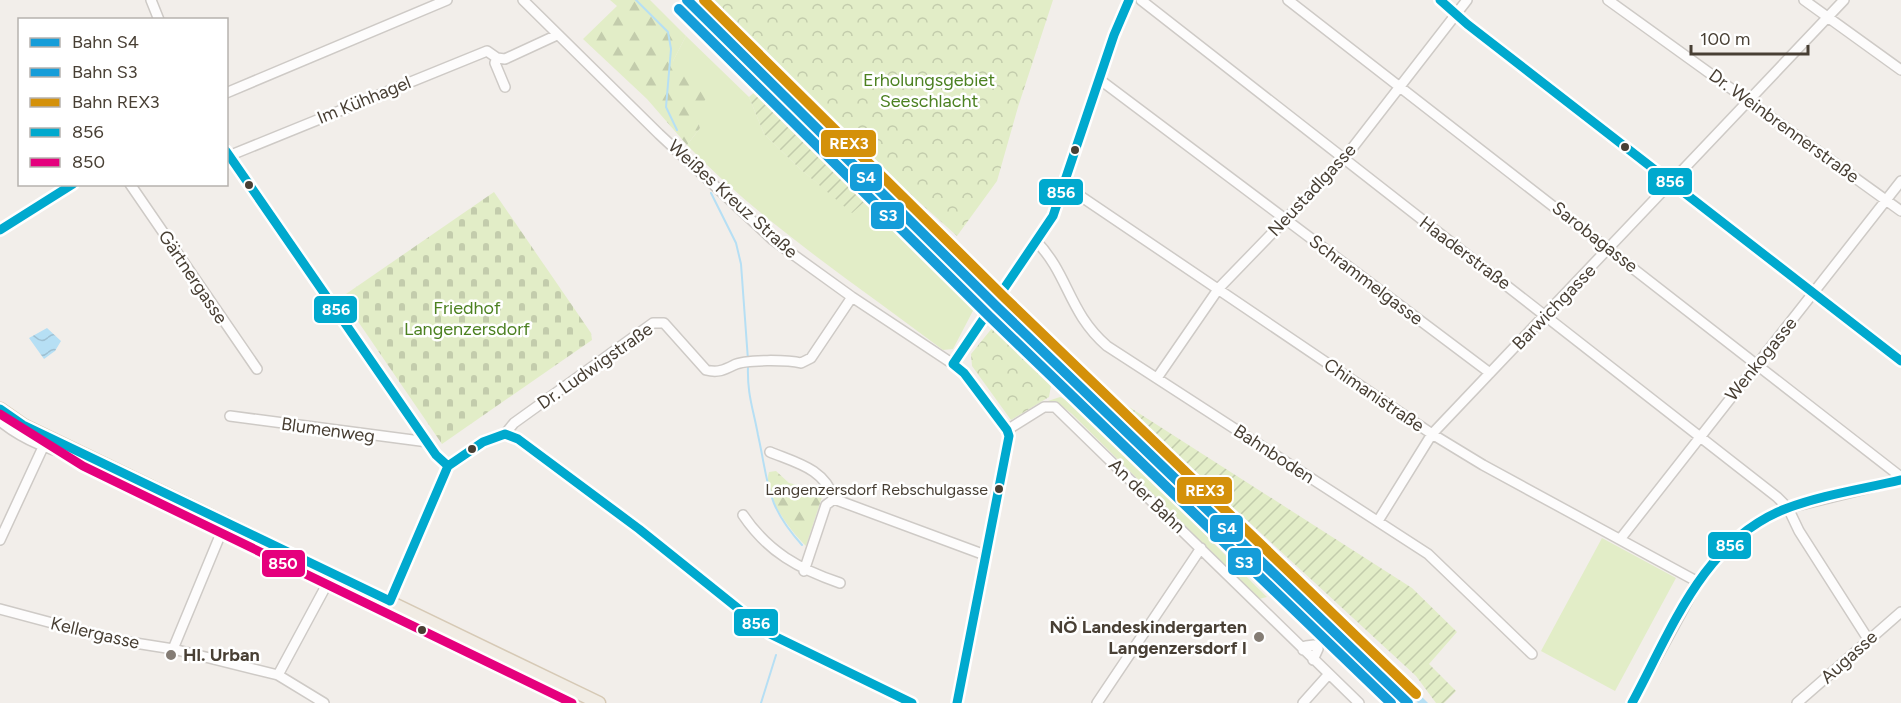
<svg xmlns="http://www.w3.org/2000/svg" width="1901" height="703" viewBox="0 0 1901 703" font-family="Figtree,sans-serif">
	<defs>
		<pattern id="forest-firs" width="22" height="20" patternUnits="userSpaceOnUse" patternTransform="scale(1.5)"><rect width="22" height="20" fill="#e2edc7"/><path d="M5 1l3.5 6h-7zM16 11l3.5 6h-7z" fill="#c3ccac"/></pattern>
		<pattern id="cemetery-stones" width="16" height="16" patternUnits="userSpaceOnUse" patternTransform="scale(1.5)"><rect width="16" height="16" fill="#e2edc7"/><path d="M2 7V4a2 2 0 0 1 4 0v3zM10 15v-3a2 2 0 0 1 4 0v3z" fill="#c3ccac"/></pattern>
		<pattern id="park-crowns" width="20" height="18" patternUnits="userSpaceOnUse" patternTransform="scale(1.5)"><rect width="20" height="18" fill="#e2edc7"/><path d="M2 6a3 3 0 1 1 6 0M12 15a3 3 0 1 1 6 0" fill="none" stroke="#c3ccac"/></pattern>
		<pattern id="garden-furrows" width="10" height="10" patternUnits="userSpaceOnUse" patternTransform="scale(1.5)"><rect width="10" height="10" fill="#e2edc7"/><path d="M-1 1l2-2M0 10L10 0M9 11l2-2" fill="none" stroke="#c3ccac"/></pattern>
		<pattern id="water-waves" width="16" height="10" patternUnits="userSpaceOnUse" patternTransform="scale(1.5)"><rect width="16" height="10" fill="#b6dff4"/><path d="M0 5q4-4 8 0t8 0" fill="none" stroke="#9ec0d2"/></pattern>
	</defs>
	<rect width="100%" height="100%" fill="#f2eeea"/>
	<path fill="#e2edc7" d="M686,36L749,97L764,134L799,168L852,212L868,199L976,305L953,349L943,350C856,284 763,224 687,145L700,128L673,61Z
		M1060,397C1075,399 1242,573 1267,597L1259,599L1072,414L1062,406L1048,401Z
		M1602,538L1676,578L1615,691L1541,651Z"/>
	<path fill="url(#forest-firs)" d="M610,0H650L686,36L673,61L690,69L709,95L695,113L700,128L687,145L647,99L583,39L617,6Z
		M776,471L789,483L824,491L806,546C791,532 762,494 769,472Z"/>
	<path fill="url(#cemetery-stones)" d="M494,192L591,333L592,340L442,444L344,301L346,294Z"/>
	<path fill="url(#park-crowns)" d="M703,0H1053L1018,107L997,181L957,236L820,113Z
		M993,327L1051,386L1049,397L1011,420L972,366L971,354Z"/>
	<path fill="url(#garden-furrows)" d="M760,87L870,197L852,213L799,168L764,134L749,97Z
		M1112,396L1412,588L1457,632L1429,664L1456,691L1444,703H1436L1416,676Z"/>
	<path fill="url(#water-waves)" d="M47,328L61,341L55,351L44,359L29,338Z
		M1372,650L1376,651L1428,703H1418L1372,656Z"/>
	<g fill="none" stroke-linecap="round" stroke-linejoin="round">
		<path stroke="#b6dff4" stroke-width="2" d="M636,0L668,32L671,49L666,107L677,130
			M711,193L736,243L741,264L748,360
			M748,366C747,394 753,408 758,435C769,484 765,504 802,545
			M761,703L776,655"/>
		<defs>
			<path id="minor" d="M151,0L159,20
				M523,0L659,134L773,240L852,297L953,364L964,373L1007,430
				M1141,0L1777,497L1788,508L1799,531L1868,639
				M1288,0L1901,477
				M1440,0L1467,24L1901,361
				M1608,0L1901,211
				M1804,0L1901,70
				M497,58L495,63L505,87
				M1099,79L1490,373
				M226,93L447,0
				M226,150L436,455L448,466
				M231,155L487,51L497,58L505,59L557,35
				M130,184L257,369
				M1064,185L1432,434L1483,465L1698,582
				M0,230L74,184
				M1036,241C1069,275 1068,312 1107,346L1428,554L1532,654
				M953,364L1053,216L1114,35L1129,0
				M1157,378L1219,288L1343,160L1467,0
				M230,416L428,442
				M0,421C22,439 55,454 82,455
				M1007,430L1044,407H1055L1359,703
				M505,434L514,423L653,323H664L706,370C718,373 724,370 734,365C745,359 789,360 801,363L811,358L852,297
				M770,452C797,463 825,469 834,499
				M743,515C768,552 799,569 840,583
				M1378,521L1432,434L1844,0
				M1621,538L1901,181
				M0,540L44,445
				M804,571L826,505L834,499L985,555
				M390,601L448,466L483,442L505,434L518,439L639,529L770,634L912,703
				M0,609L116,640L173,649L278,675L324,703
				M173,649L226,521
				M1303,650L1306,646L1314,645L1318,649L1313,660
				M278,675L333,573
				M957,703L1009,436L1007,430
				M1097,703L1201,548
				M1303,703L1328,675
				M1632,703L1698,582C1721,548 1750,522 1788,508L1901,480
				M1797,703L1901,612"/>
			<path id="major" d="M0,409L23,425L599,703"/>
		</defs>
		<use href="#minor" stroke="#cecac6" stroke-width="12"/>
		<use href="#major" stroke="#d6c9b5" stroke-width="15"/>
		<use href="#minor" stroke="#fdfcfc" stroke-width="9"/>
		<use href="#major" stroke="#f1ece4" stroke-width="12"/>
		<defs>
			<path id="bus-1" d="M1440,0L1467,24L1901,361
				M226,151L436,455L448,466
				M0,230L73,184
				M953,364L1053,216L1114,35L1129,0
				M953,364L964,373L1007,430
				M0,409L23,425L390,601
				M390,601L448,466L483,442L505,434L518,439L639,529L770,634L912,703
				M957,703L1009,436L1007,430
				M1632,703C1671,631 1703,541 1785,509C1821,495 1863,489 1901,480"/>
			<path id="bus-2" d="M0,414L83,466L572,703"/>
		</defs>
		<use href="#bus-1" stroke="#fff" stroke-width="14"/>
		<use href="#bus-2" stroke="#fff" stroke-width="14"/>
		<use href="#bus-1" stroke="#00a9ce" stroke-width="9"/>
		<use href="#bus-2" stroke="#e5007d" stroke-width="9"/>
		<defs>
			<path id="rail-1" d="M687,0L998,308L1408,703"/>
			<path id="rail-2" d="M679,9L990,317L1391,703"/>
			<path id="rail-3" d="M704,0L1006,299L1416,694"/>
		</defs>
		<use href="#rail-1" stroke="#fff" stroke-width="15"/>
		<use href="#rail-2" stroke="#fff" stroke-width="15"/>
		<use href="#rail-3" stroke="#fff" stroke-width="15"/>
		<use href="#rail-1" stroke="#159dd9" stroke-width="10"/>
		<use href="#rail-2" stroke="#159dd9" stroke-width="10"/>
		<use href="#rail-3" stroke="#d4910a" stroke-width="10"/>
	</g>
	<g fill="#483f34" stroke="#fff" stroke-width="2">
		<circle cx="1625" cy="147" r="5"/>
		<circle cx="1075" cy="150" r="5"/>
		<circle cx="249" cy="185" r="5"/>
		<circle cx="472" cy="449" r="5"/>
		<circle cx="999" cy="489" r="5"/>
		<circle cx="422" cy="630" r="5"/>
	</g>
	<g fill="#847c74" stroke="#fff" stroke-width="2">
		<circle cx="1259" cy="637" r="6"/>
		<circle cx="171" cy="655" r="6"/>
	</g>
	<g text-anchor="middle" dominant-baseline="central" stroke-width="5" stroke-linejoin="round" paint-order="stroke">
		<g font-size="16" fill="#483f34" stroke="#fff" text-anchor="end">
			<text x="988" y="489">Langenzersdorf Rebschulgasse</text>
		</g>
		<g font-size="18" fill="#4c8121" stroke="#fff">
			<text x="929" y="80">Erholungsgebiet<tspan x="929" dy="21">Seeschlacht</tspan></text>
			<text x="467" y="308">Friedhof<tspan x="467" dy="21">Langenzersdorf</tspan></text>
		</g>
		<g font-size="18" fill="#483f34" stroke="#fff">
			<text transform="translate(364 100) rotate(-22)">Im Kühhagel</text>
			<text transform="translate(1784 126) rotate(36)">Dr. Weinbrennerstraße</text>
			<text transform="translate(1312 190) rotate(-47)">Neustadlgasse</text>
			<text transform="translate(733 199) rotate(42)">Weißes Kreuz Straße</text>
			<text transform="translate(1595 237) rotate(38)">Sarobagasse</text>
			<text transform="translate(1465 253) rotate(37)">Haaderstraße</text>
			<text transform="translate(193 277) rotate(56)">Gärtnergasse</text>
			<text transform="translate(1366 280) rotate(37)">Schrammelgasse</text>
			<text transform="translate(1554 307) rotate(-46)">Barwichgasse</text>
			<text transform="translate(1761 359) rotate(-51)">Wenkogasse</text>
			<text transform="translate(595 366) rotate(-35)">Dr. Ludwigstraße</text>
			<text transform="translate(1374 395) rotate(34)">Chimanistraße</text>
			<text transform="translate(328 430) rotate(8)">Blumenweg</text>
			<text transform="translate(1274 454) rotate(33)">Bahnboden</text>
			<text transform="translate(1147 496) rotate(44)">An der Bahn</text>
			<text transform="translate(95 633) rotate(13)">Kellergasse</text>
			<text transform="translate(1849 657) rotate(-42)">Augasse</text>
		</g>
		<g font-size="18" font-weight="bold" fill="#483f34" stroke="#fff" text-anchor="end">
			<text x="1247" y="627">NÖ Landeskindergarten<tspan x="1247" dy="21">Langenzersdorf I</tspan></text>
			<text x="183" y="655" text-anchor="start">Hl. Urban</text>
		</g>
	</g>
	<g stroke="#fff" stroke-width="2">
		<rect x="820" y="129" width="57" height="29" rx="6" fill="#d4910a"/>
		<rect x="849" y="163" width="34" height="29" rx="6" fill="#159dd9"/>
		<rect x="1647" y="167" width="46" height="29" rx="6" fill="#00a9ce"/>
		<rect x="1038" y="178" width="46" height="28" rx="6" fill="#00a9ce"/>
		<rect x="870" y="201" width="35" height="29" rx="6" fill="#159dd9"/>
		<rect x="313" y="295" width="45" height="29" rx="6" fill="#00a9ce"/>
		<rect x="1176" y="476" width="57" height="29" rx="6" fill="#d4910a"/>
		<rect x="1209" y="514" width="35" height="29" rx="6" fill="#159dd9"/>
		<rect x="1707" y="531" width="45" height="29" rx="6" fill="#00a9ce"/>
		<rect x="1227" y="547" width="35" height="29" rx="6" fill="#159dd9"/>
		<rect x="261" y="549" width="45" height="29" rx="6" fill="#e5007d"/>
		<rect x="733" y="608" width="46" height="29" rx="6" fill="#00a9ce"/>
	</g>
	<g font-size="16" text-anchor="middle" font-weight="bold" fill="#fff">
		<text x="849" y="149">REX3</text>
		<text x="866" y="183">S4</text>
		<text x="1670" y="187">856</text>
		<text x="1061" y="198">856</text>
		<text x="888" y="221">S3</text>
		<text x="336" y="315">856</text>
		<text x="1205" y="496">REX3</text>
		<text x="1227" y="534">S4</text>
		<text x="1730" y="551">856</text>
		<text x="1244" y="568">S3</text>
		<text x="283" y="569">850</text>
		<text x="756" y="629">856</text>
	</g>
	<rect x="18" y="18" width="210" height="168" fill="#ffffff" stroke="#b6b2ae" stroke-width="1.5"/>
	<rect x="30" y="38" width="30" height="9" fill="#159dd9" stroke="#b6b2ae" stroke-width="1.5"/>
	<text x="72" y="48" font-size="18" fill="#483f34">Bahn S4</text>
	<rect x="30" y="68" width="30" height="9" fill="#159dd9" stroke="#b6b2ae" stroke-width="1.5"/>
	<text x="72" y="78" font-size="18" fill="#483f34">Bahn S3</text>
	<rect x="30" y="98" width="30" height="9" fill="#d4910a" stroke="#b6b2ae" stroke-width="1.5"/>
	<text x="72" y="108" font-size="18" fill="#483f34">Bahn REX3</text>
	<rect x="30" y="128" width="30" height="9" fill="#00a9ce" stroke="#b6b2ae" stroke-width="1.5"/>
	<text x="72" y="138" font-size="18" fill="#483f34">856</text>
	<rect x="30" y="158" width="30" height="9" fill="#e5007d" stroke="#b6b2ae" stroke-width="1.5"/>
	<text x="72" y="168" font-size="18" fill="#483f34">850</text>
	<path d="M1691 45v9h117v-9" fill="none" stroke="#483f34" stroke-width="3"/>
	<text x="1700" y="45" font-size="18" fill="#483f34" stroke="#ffffff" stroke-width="4.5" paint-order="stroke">100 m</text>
</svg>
